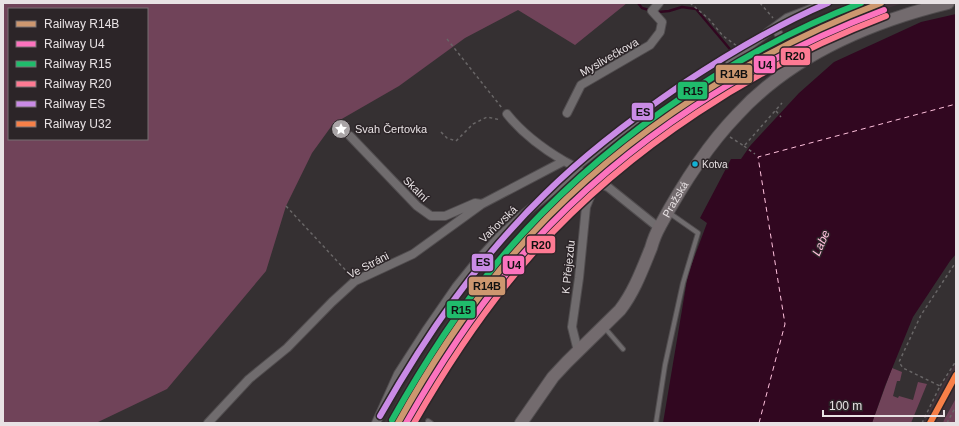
<svg xmlns="http://www.w3.org/2000/svg" width="959" height="426" viewBox="0 0 959 426" font-family="Helvetica,sans-serif">
	<rect width="100%" height="100%" fill="#353032"/>
	<path fill="#41333a" d="M847,3H903L858,18L797,45L723,87L672,122L594,184L562,213L537,238L496,286L457,338L421,394L405,423H384L406,384L442,327L462,300L503,250L524,226L549,200L582,170L661,107L713,72L789,29Z
		M956,362V398L943,423H923L940,390Z"/>
	<path fill="#704359" fill-rule="evenodd" d="M3,3H627L575,45L518,10L465,38L399,86L333,124L312,153L286,206L266,271L167,389L96,423H3ZM9,9H147V139H9Z
		M892,368L902,372L900,381H897L893,396L898,398L899,396L913,400L918,382L927,384L911,423H872Z
		M956,398V423H943L944,420Z"/>
	<path fill="#310720" d="M956,14V254L950,261L913,317L885,386L872,423H663L688,274L707,223L700,218L731,159H741L750,146L799,93L834,62L921,22Z"/>
	<g fill="none" stroke-linecap="round" stroke-linejoin="round">
		<path stroke="#310720" stroke-width="2.5" d="M638,3L642,8L649,10
			M658,12L669,11L682,7L696,9L734,54"/>
		<path stroke="#ffc1dd" stroke-width="1" stroke-dasharray="5 4" stroke-linecap="butt" d="M759,423L785,324L758,157L956,104"/>
		<defs>
			<path id="service" d="M578,168L647,114
				M604,327L623,349
				M428,421L431,423
				M656,423L665,365L683,283L698,233L668,212"/>
			<path id="minor" d="M775,27L795,66
				M730,63L744,50L787,18L826,3
				M567,113L581,85L650,45L660,32L662,22L652,11L659,3
				M507,114C523,134 542,148 564,161
				M350,136L417,206L431,216H445L475,203L482,204
				M578,351L572,327L579,278L586,207L592,192L596,187L602,185L608,187L659,228
				M208,423L249,379L287,348L332,302L355,281L413,254L482,204L564,161C580,169 584,173 596,187
				M376,423L398,374L427,329L456,287L477,261L500,236L525,213L570,177L578,168"/>
			<g id="primary">
				<path id="s1" d="M521,423L553,377L567,362L620,310C634,292 642,270 651,248C653,241 656,233 660,226C681,187 706,147 737,115C792,55 870,22 948,3"/>
			</g>
		</defs>
		<use href="#service" stroke="#514d4f" stroke-width="6"/>
		<use href="#minor" stroke="#514d4f" stroke-width="10"/>
		<use href="#primary" stroke="#514d4f" stroke-width="14"/>
		<path stroke="#696667" stroke-width="1.5" stroke-dasharray="3 3" stroke-linecap="butt" d="M690,3L709,19L723,36L737,46
			M760,3L773,18
			M447,39L502,108
			M776,111L781,117
			M441,132L447,138L456,141L473,124L487,117L501,120
			M730,137L744,146L782,103
			M744,146L755,154
			M286,206L350,275
			M940,386L956,361
			M922,423L940,386L903,368L899,362L921,315L956,262
			M947,423L956,406"/>
		<use href="#service" stroke="#706c6e" stroke-width="4"/>
		<use href="#minor" stroke="#706c6e" stroke-width="8"/>
		<use href="#primary" stroke="#736b6e" stroke-width="12"/>
		<defs>
			<path id="rail-1" d="M398,423C428,369 461,318 500,270C598,150 737,58 881,3"/>
			<path id="rail-2" d="M406,423C442,360 482,299 531,245C627,140 751,60 884,10"/>
			<path id="rail-3" d="M392,420C423,365 456,313 496,264C589,152 725,55 861,3"/>
			<path id="rail-4" d="M414,423C449,362 488,303 535,251C630,146 755,66 886,16"/>
			<path id="rail-5" d="M380,416C426,335 478,259 545,194C586,153 633,118 681,85C728,54 776,25 828,3"/>
			<path id="rail-6" d="M930,423L956,375"/>
		</defs>
		<use href="#rail-1" stroke="#2c2528" stroke-width="9"/>
		<use href="#rail-2" stroke="#2c2528" stroke-width="9"/>
		<use href="#rail-3" stroke="#2c2528" stroke-width="9"/>
		<use href="#rail-4" stroke="#2c2528" stroke-width="9"/>
		<use href="#rail-5" stroke="#2c2528" stroke-width="9"/>
		<use href="#rail-6" stroke="#2c2528" stroke-width="9"/>
		<use href="#rail-1" stroke="#cd976f" stroke-width="6"/>
		<use href="#rail-2" stroke="#fc73be" stroke-width="6"/>
		<use href="#rail-3" stroke="#20bc6c" stroke-width="6"/>
		<use href="#rail-4" stroke="#fe7a93" stroke-width="6"/>
		<use href="#rail-5" stroke="#ca8be6" stroke-width="6"/>
		<use href="#rail-6" stroke="#f78048" stroke-width="6"/>
	</g>
	<defs>
		<symbol id="sight-disc" viewBox="-11 -11 22 22"><circle r="9.5" fill="#a9a4a6" stroke="#2c2528"/><path d="M0-6L1.8-2.2L6-1.7L2.9 1.2L3.7 5.4L0 3.3L-3.7 5.4L-2.9 1.2L-6-1.7L-1.8-2.2Z" fill="#fff"/></symbol>
	</defs>
	<g fill-rule="evenodd">
		<use href="#sight-disc" x="330" y="118" width="22" height="22"/>
	</g>
	<circle fill="#13b2d5" stroke="#2c2528" stroke-width="1.5" cx="695" cy="164" r="3.5"/>
	<g text-anchor="middle" dominant-baseline="central" stroke-width="3" stroke-linejoin="round" paint-order="stroke">
		<g font-size="10" fill="#e8e2e4" stroke="#2c2528" text-anchor="start">
			<text x="702" y="164">Kotva</text>
		</g>
		<g font-size="11" fill="#e8e2e4" stroke="#2c2528">
			<text transform="translate(609 57) rotate(-30)">Myslivečkova</text>
			<text transform="translate(416 189) rotate(44)">Skalní</text>
			<text stroke="none"><textPath href="#s1" startOffset="275">Pražská</textPath></text>
			<text transform="translate(498 224) rotate(-44)">Vaňovská</text>
			<text transform="translate(368 265) rotate(-27)">Ve Stráni</text>
			<text transform="translate(568 267) rotate(-84)">K Přejezdu</text>
		</g>
		<g font-size="11" fill="#e8e2e4" stroke="#2c2528" text-anchor="start">
			<text x="355" y="129">Svah Čertovka</text>
		</g>
		<g font-size="12" font-style="italic" fill="#ffc1dd" stroke="#2c2528">
			<text transform="translate(821 243) rotate(-66)">Labe</text>
		</g>
	</g>
	<g stroke="#2c2528" stroke-width="1.5">
		<rect x="780" y="47" width="31" height="19" rx="4" fill="#fe7a93"/>
		<rect x="753" y="55" width="23" height="19" rx="4" fill="#fc73be"/>
		<rect x="715" y="64" width="38" height="20" rx="4" fill="#cd976f"/>
		<rect x="677" y="81" width="31" height="19" rx="4" fill="#20bc6c"/>
		<rect x="631" y="102" width="23" height="19" rx="4" fill="#ca8be6"/>
		<rect x="526" y="235" width="30" height="19" rx="4" fill="#fe7a93"/>
		<rect x="471" y="253" width="23" height="19" rx="4" fill="#ca8be6"/>
		<rect x="502" y="255" width="23" height="20" rx="4" fill="#fc73be"/>
		<rect x="468" y="276" width="38" height="20" rx="4" fill="#cd976f"/>
		<rect x="446" y="300" width="30" height="19" rx="4" fill="#20bc6c"/>
	</g>
	<g font-size="11" text-anchor="middle" font-weight="bold" fill="#111">
		<text x="795" y="60">R20</text>
		<text x="765" y="69">U4</text>
		<text x="734" y="78">R14B</text>
		<text x="693" y="95">R15</text>
		<text x="643" y="116">ES</text>
		<text x="541" y="249">R20</text>
		<text x="483" y="266">ES</text>
		<text x="514" y="269">U4</text>
		<text x="487" y="290">R14B</text>
		<text x="461" y="314">R15</text>
	</g>
	<rect width="959" height="426" fill="none" stroke="#e8e2e4" stroke-width="8"/>
	<rect x="8" y="8" width="140" height="132" fill="#2c2528" stroke="#777173"/>
	<rect x="16" y="21" width="20" height="6" fill="#cd976f" stroke="#777173"/>
	<text x="44" y="28" font-size="12" fill="#e8e2e4">Railway R14B</text>
	<rect x="16" y="41" width="20" height="6" fill="#fc73be" stroke="#777173"/>
	<text x="44" y="48" font-size="12" fill="#e8e2e4">Railway U4</text>
	<rect x="16" y="61" width="20" height="6" fill="#20bc6c" stroke="#777173"/>
	<text x="44" y="68" font-size="12" fill="#e8e2e4">Railway R15</text>
	<rect x="16" y="81" width="20" height="6" fill="#fe7a93" stroke="#777173"/>
	<text x="44" y="88" font-size="12" fill="#e8e2e4">Railway R20</text>
	<rect x="16" y="101" width="20" height="6" fill="#ca8be6" stroke="#777173"/>
	<text x="44" y="108" font-size="12" fill="#e8e2e4">Railway ES</text>
	<rect x="16" y="121" width="20" height="6" fill="#f78048" stroke="#777173"/>
	<text x="44" y="128" font-size="12" fill="#e8e2e4">Railway U32</text>
	<path d="M823 410v6h121v-6" fill="none" stroke="#e8e2e4" stroke-width="2"/>
	<text x="829" y="410" font-size="12" fill="#e8e2e4" stroke="#2c2528" stroke-width="3" paint-order="stroke">100 m</text>
</svg>
